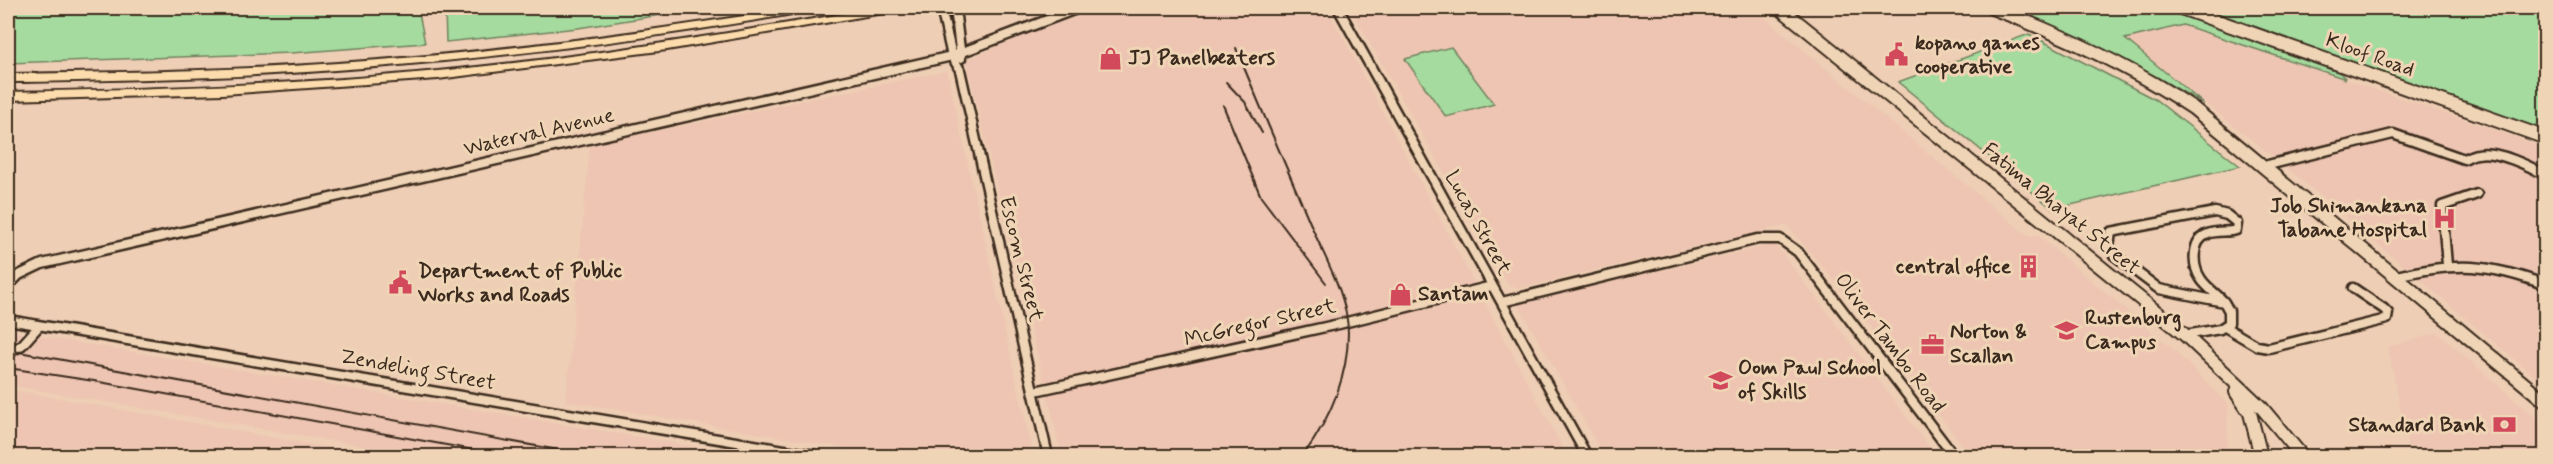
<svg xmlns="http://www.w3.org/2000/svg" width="2553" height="464" viewBox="0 0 2553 464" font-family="Mynerve,sans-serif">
	<rect width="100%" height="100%" fill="#eeceb4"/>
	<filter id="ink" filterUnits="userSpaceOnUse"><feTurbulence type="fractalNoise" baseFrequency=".0167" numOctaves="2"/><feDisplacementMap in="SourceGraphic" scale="12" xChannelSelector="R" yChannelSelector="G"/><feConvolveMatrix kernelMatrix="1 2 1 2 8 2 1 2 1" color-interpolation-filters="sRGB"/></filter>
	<g filter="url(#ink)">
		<path fill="#edc5b2" d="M1101,8H1327L1567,456H1062L966,60L1073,14Z
			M1350,8H1753L2023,232L2030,237L2037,235L2175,351L2228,404L2227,456H1971L1839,286L1787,225L1520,288L1508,285Z
			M2183,25L2545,147V385L2280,162L2124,39Z
			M947,71L1033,456H893L566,401L590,145Z
			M1775,244L1936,456H1604L1518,304Z
			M8,331L751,456H422L8,385Z
			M2438,333L2545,426V456H2462L2408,447L2388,347Z
			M8,389L372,456H8Z"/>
		<path fill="#a5db9e" stroke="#70825e" stroke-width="1.5" d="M8,8H418L425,43L291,53L8,63Z
			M445,8H677L680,12L578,28L446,42Z
			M2007,8H2161L2340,73L2346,79L2183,25L2125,39L2204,104C2141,66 2076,34 2007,8Z
			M2203,8H2545V130L2529,125Z
			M2029,34L2156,100L2240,166L2053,209L1898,82Z
			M1451,47L1494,104L1446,117L1405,59Z"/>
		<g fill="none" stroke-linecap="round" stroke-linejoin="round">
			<defs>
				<path id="street" d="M941,8L952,56L960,70L1048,456
					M955,8L961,58
					M1338,8L1587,456
					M2264,166L2393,134L2464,159C2468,157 2473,154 2478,154C2496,150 2531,166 2546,176
					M2215,212L2227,215L2237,223L2236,230C2227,233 2217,230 2208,234C2191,240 2192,266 2201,279C2207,288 2217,294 2224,302L2159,289L2114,255L2109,247L2111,232Z
					M2447,265L2442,206L2477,194
					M2396,276C2456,262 2488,263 2546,285
					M8,286L19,275L42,264L952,56L1079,8
					M1502,302L1758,239H1780L1798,252L1954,456
					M8,320L820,456
					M2225,327L2257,346L2269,348L2387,319L2388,313L2384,309L2353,288
					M2185,335L2220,329L2229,323V311L2224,302
					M8,353L22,345L39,326
					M1035,391L1339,324L1492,286"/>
				<path id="secondary" d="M1780,8L2185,335L2262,408L2302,456
					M1992,8C2063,35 2130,66 2193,108L2546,402
					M2181,8L2546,138
					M2236,392L2250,413L2261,456"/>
				<path id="primary" d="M792,8H816L810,11C591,49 371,74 148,79C101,80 54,82 8,82V74C118,72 229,71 338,63C491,53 642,33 792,8Z
					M878,8H901L895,11L667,50L438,79L223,94L8,100V92C152,89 295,85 438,71C586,57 732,33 878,8Z"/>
			</defs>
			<use href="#street" stroke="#3b2a1e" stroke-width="13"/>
			<use href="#secondary" stroke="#3b2a1e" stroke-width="16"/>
			<use href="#primary" stroke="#3b2a1e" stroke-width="4"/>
			<use href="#street" stroke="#efd5b6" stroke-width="8"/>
			<use href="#secondary" stroke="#efd5b6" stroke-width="12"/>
			<use href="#primary" fill="#fcdcac" fill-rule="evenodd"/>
			<path stroke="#3b2a1e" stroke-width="2" d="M1236,48C1260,107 1286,166 1311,225C1325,259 1348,296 1348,333C1348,378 1329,420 1303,456
				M1226,82L1245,102L1262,133
				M1223,105L1261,197L1326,283
				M8,350L591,456
				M8,368L94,381L507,456"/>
		</g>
	</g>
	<defs>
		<symbol id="civic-bare" viewBox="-9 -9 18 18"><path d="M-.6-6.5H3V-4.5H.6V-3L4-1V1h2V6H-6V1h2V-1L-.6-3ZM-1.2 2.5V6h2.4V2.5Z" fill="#d1495b" stroke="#efd5b6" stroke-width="2.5" paint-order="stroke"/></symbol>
		<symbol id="shop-bare" viewBox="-9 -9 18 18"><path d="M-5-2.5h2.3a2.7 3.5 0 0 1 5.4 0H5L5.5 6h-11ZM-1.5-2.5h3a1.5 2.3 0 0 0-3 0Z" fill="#d1495b" stroke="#efd5b6" stroke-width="2.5" paint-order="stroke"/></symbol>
		<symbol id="hospital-bare" viewBox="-9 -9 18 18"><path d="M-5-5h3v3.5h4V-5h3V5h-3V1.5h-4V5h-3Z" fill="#d1495b" stroke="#efd5b6" stroke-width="2.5" paint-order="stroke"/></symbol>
		<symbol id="building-bare" viewBox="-9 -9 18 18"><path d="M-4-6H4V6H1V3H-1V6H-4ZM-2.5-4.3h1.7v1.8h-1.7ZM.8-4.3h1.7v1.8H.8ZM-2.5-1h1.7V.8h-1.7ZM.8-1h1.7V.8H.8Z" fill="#d1495b" stroke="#efd5b6" stroke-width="2.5" paint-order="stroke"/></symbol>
		<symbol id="university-bare" viewBox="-9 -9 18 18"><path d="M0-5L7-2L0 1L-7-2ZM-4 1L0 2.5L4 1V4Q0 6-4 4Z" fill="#d1495b" stroke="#efd5b6" stroke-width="2.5" paint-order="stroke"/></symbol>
		<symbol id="office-bare" viewBox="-9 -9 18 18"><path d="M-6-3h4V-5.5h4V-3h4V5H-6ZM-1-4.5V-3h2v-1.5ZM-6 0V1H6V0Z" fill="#d1495b" stroke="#efd5b6" stroke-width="2.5" paint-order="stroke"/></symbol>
		<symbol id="school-bare" viewBox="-9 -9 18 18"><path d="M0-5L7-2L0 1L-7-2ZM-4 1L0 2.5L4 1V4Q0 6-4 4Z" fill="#d1495b" stroke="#efd5b6" stroke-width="2.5" paint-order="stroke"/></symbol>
		<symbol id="bank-bare" viewBox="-9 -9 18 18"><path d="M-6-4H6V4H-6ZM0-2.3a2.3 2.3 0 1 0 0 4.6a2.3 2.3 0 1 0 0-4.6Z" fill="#d1495b" stroke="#efd5b6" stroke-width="2.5" paint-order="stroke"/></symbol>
	</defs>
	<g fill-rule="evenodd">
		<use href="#civic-bare" x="1880" y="38" width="33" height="33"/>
		<use href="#shop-bare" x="1094" y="42" width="33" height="33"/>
		<use href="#hospital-bare" x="2428" y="202" width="33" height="33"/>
		<use href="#building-bare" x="2012" y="250" width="33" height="33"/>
		<use href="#civic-bare" x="384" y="266" width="33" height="33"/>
		<use href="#shop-bare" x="1384" y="278" width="33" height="33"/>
		<use href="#university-bare" x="2050" y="314" width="33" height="33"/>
		<use href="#office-bare" x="1916" y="328" width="33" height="33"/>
		<use href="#school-bare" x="1704" y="364" width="33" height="33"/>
		<use href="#bank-bare" x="2488" y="408" width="33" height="33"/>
	</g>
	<g text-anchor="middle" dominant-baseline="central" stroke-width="6" stroke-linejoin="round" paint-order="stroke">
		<g font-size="21" font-weight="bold" fill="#3b2a1e" stroke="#efd5b6" text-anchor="start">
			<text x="1915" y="43">kopano games<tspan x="1915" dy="24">cooperative</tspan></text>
			<text x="1128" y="58">JJ Panelbeaters</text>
			<text x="2427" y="206" text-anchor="end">Job Shimankana<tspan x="2427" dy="24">Tabane Hospital</tspan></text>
			<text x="2011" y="267" text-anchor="end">central office</text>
			<text x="418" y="271">Department of Public<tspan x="418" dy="24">Works and Roads</tspan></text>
			<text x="1418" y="294">Santam</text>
			<text x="2085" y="318">Rustenburg<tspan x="2085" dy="24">Campus</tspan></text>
			<text x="1950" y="332">Norton &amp;<tspan x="1950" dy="24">Scallan</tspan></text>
			<text x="1738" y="368">Oom Paul School<tspan x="1738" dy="24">of Skills</tspan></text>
			<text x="2486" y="425" text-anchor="end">Standard Bank</text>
		</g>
		<g font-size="21" fill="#3b2a1e" stroke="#efd5b6">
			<text transform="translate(2370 55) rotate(20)">Kloof Road</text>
			<text transform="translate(539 132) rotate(-13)">Waterval Avenue</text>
			<text transform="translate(2061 209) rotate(39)">Fatima Bhayat Street</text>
			<text transform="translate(1478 223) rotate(61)">Lucas Street</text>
			<text transform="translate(1021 259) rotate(76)">Escom Street</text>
			<text transform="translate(1260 323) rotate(-13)">McGregor Street</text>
			<text transform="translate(1890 343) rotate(53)">Oliver Tambo Road</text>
			<text transform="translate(418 370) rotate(10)">Zendeling Street</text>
		</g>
	</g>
	<rect width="2553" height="464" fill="none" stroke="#efd5b6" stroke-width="30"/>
	<rect x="15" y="15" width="2523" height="434" fill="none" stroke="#3b2a1e" stroke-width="2" filter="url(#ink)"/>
</svg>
